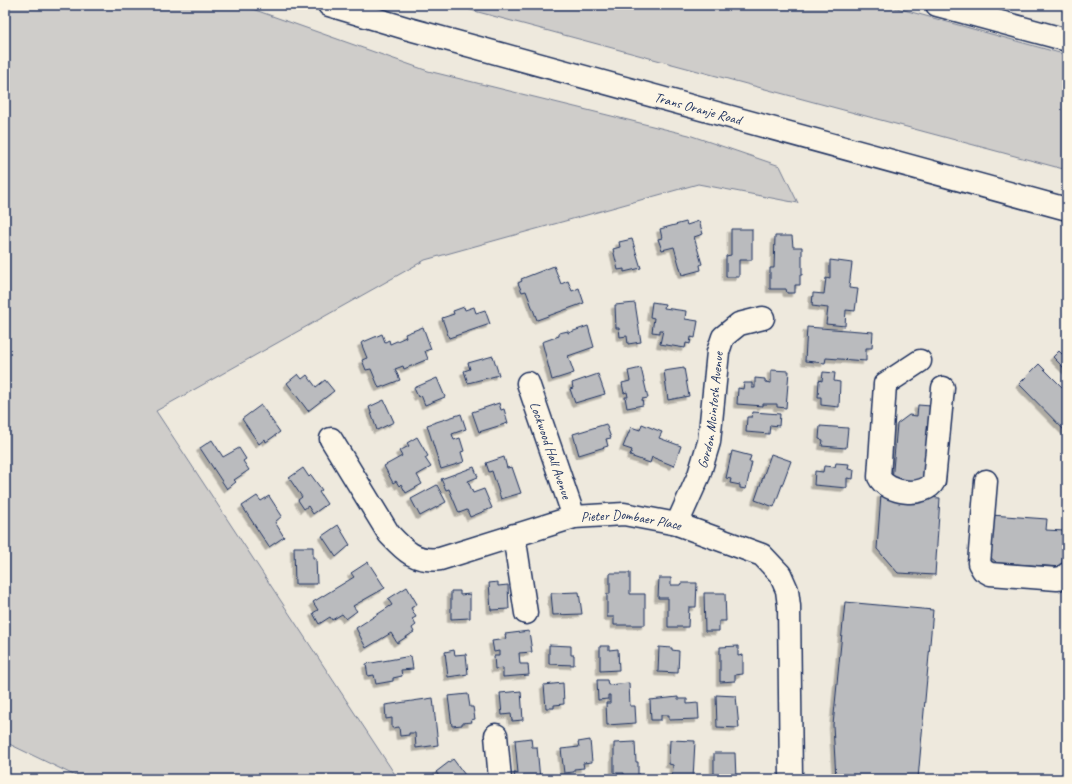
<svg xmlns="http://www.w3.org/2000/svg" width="1072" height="784" viewBox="0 0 1072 784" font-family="Caveat,sans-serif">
	<defs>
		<filter id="shadow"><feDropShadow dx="-3.5" dy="3.5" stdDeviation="0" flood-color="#0004"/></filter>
	</defs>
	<rect width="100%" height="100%" fill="#eee9dd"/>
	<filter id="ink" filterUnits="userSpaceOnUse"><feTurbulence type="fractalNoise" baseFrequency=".025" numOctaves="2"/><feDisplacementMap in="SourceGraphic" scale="8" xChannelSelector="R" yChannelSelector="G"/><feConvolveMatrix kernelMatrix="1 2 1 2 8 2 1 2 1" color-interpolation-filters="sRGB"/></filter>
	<g filter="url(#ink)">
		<path fill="#cfcdca" stroke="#757e94" d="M5,5H241L428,71L689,135L780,166L798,203L698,184L425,260L156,411L398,779H82L5,742Z
			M452,5H886L1067,55V170Z"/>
		<path fill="#babbbe" stroke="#1b2f5e" filter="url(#shadow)" d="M699,221L703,234L694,237L702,264L700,265L701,270L682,275L674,247L662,250L658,239L662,238L660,229L686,222L687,225Z
			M731,229H752V260H739V277H726V256L731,255Z
			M775,236H792L793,247H802V275H800V285H795V293H787L786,289H770V268H774Z
			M632,239L641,268L624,272V269L618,270L613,249L620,247L619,242Z
			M830,260L852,263L849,288L858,289L855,311L846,310L845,326L826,324L828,308L812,306L813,293L824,294L826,278L830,279Z
			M554,266L561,284L568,281L572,291L579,288L584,303L537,320L526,291L522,292L518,283L522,281L521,279Z
			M652,302L665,304L664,308L686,311L685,319L698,321L695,338L691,337L690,344L686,343L685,348L660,344L663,330H660V333L652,332L654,318L650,317Z
			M635,303L641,342L628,344L627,336L620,337L619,328H616L615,305Z
			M464,307L465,310L474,307L476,313L485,310L490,324L449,338L442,318L454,314L453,311Z
			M588,326L594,347L568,356L574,373L552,380L542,342L559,336V333L568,331V333Z
			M423,327L431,349L425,351L428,359L404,369L403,366L395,369L400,380L379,388L371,369L366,370L362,360L367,358L361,343L382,334L385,342L389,340L390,344L406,337L405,334Z
			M807,327L873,332L872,348H866V361L826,358L825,363L805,361Z
			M1067,349V371L1053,357L1059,351L1062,354Z
			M493,356L499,375L468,383L464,371L470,369L468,363Z
			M1039,364L1062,387L1067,382V433L1019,384Z
			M641,368L648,398L642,399L643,405L627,408L625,397H628L627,392L624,393L622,383L630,381L628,371Z
			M684,368L689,396L668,400L664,371Z
			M771,370L789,371L786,408L777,407V404H763V406L737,404L738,388L743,389L744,383H752V388H755V378L765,379V382L771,383Z
			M823,372L835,373L834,381L840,382L839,407L821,405V397H818L819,380L822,381Z
			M298,374L302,379L307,375L316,387L325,380L334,391L308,411L287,383Z
			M598,374L605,394L575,403L570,389L573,388L572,383Z
			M437,378L445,397L425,405L421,395L418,397L414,388Z
			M384,400L394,422L377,430L369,407Z
			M499,403L501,410L504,409L508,423L479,432L472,412Z
			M261,405L280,432L266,442L265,439L259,444L242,419Z
			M918,405L931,406L924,485L892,481L897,424L909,415L917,416Z
			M753,412L780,414L779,426L770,425L769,434L746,432L747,417H752Z
			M461,414L466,429L452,434L454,440L460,438L464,451L461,452L464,462L441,469L427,425Z
			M606,424L611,438L606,439L608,446L579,455L573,434Z
			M642,424L662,432L659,438L681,446L674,466L652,457L650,463L630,456L632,450L623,447L631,427L640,430Z
			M820,426L848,428L846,448L822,446L823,440L819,439Z
			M417,437L428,456L425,458L431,467L417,475L422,484L406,493L401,484L399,486L396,481L393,483L384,466L402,456L399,451L409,446L407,443Z
			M212,440L223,457L239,448L246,459L243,461L249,470L234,480L236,482L227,489L200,448Z
			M732,451L751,456L749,462H752L746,489L740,488V485L730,483L731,479L726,478Z
			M771,454L791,461L774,507L755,500Z
			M504,457L507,468L512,467L521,493L501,499L492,471L489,472L486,463Z
			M836,463L849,464L848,469L854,470L853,479L847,478V488L814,485L815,471L823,472L824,466L835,467Z
			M474,467L478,477L468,481L473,493L484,489L492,508L470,517L467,510L459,513L449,489L446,490L441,479Z
			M303,468L309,477L311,475L322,490L319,492L327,504L313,514L308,506L304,509L298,500L302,497L289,478Z
			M437,485L446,502L420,516L411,499Z
			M881,494L940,498L935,575L898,573L877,549Z
			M257,496L261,501L269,496L282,516L275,522L284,537L269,547L242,506Z
			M991,515L1047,519L1046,530L1064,531L1062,567L997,563L989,556Z
			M338,525L350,545L336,557L322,536Z
			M294,547H313V558H316L317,584H295Z
			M368,562L385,588L353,606L357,611L346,619L342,614L332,620L330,617L319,624L313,613L318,610L313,602L354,577L351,573Z
			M610,573H630V594H645V625H614V617H607V594H610Z
			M659,578H671V585H680L681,583H697L696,607H689L688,627H668V598H658Z
			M498,582V586L508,585L509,609L491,610L489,583Z
			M407,587L417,604L411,608L416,617L412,619L416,625L412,628L414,632L397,643L391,633L366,648L356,628L392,605L388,599Z
			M451,591H460V595L470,594V618L451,619Z
			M579,592L582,614L553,615L551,593Z
			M704,593H725L726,621H719V631H705Z
			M845,602L933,610L918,779H836L833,725Z
			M529,631L532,652L519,653L520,664H528L529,675L503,677V668L495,669L494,656H499V651L494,652L492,641L506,639L505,634Z
			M549,645L571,646V655H574V665L549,664Z
			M600,646H609V650L618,649L619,670L600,671Z
			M738,646V656L743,655V674L735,675V681L720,682V647Z
			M659,647L672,648V650L679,651L678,673L658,672Z
			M454,650L455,655L466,654L468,674L448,677L445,652Z
			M411,656L413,669L401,670L402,676L393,678V681L376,684L374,675L368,676L366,664Z
			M597,680H607L608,685L629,683L630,706H635L636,723L607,725L606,703H610V695H608V699L598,700Z
			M563,683L564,704L554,705V708H546L544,685Z
			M521,691L523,720L512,721L511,714L502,715L500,693Z
			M468,694L470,707H473L475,719L471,720L472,722L462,723V725L452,726L448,696Z
			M716,695L736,696L739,728L717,727Z
			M678,697V699H687V704L698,703L699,719L669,720V715H661V720H651L650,700Z
			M433,698L438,745L416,748L415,733H409V735L400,736L399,727L392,728V718L386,719L385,705Z
			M531,738L532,747H537L540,779H515L514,773H518L515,740Z
			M590,740L592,762L583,763L584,768L574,769V772L564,773L561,749L579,747L578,742Z
			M670,740L695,741L693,779H672L673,765L669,764Z
			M635,742L636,762H638V776L624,777V773H614V743Z
			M714,753H735L736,779H714Z
			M453,759L468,779H441L436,772Z"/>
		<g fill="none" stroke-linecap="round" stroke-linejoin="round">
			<defs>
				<g id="minor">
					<path d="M937,5L1067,40"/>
					<path d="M920,361L885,384L879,477C887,494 925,498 934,481L943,388"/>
					<path id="s1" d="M528,383L574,517"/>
					<path id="s2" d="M331,439L389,534C405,551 415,562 440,559L574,517L624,514L677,524L762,555L780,574L787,590L789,606L791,779"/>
					<path d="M986,481L979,563L983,570L990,574L1057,579L1065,577L1067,574"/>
					<path id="s3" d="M677,524L699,475L709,442L718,352L723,337L739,324L763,318"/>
					<path d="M514,535L526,613"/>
					<path d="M496,735L500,779"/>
				</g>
				<g id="major">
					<path id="s4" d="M329,5L409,29L1067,209"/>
				</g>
			</defs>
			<use href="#minor" stroke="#1b2f5e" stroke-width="25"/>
			<use href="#major" stroke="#1b2f5e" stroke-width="25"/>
			<use href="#minor" stroke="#fcf5e5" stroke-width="22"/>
			<use href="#major" stroke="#fcf5e5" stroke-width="22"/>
		</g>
	</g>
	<g text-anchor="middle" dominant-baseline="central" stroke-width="3" stroke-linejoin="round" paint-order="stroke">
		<g font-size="14" fill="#1b2f5e" stroke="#fcf5e5">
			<text stroke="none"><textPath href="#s4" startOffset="383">Trans Oranje Road</textPath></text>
			<text stroke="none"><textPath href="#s3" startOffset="120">Gordon Mcintosh Avenue</textPath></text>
			<text stroke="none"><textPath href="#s1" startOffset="71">Lockwood Hall Avenue</textPath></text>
			<text stroke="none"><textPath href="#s2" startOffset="369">Pieter Dombaer Place</textPath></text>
		</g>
	</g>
	<rect width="1072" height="784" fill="none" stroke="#fcf5e5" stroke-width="20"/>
	<rect x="10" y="10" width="1052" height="764" fill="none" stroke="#1b2f5e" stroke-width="1.5" filter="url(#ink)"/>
</svg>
